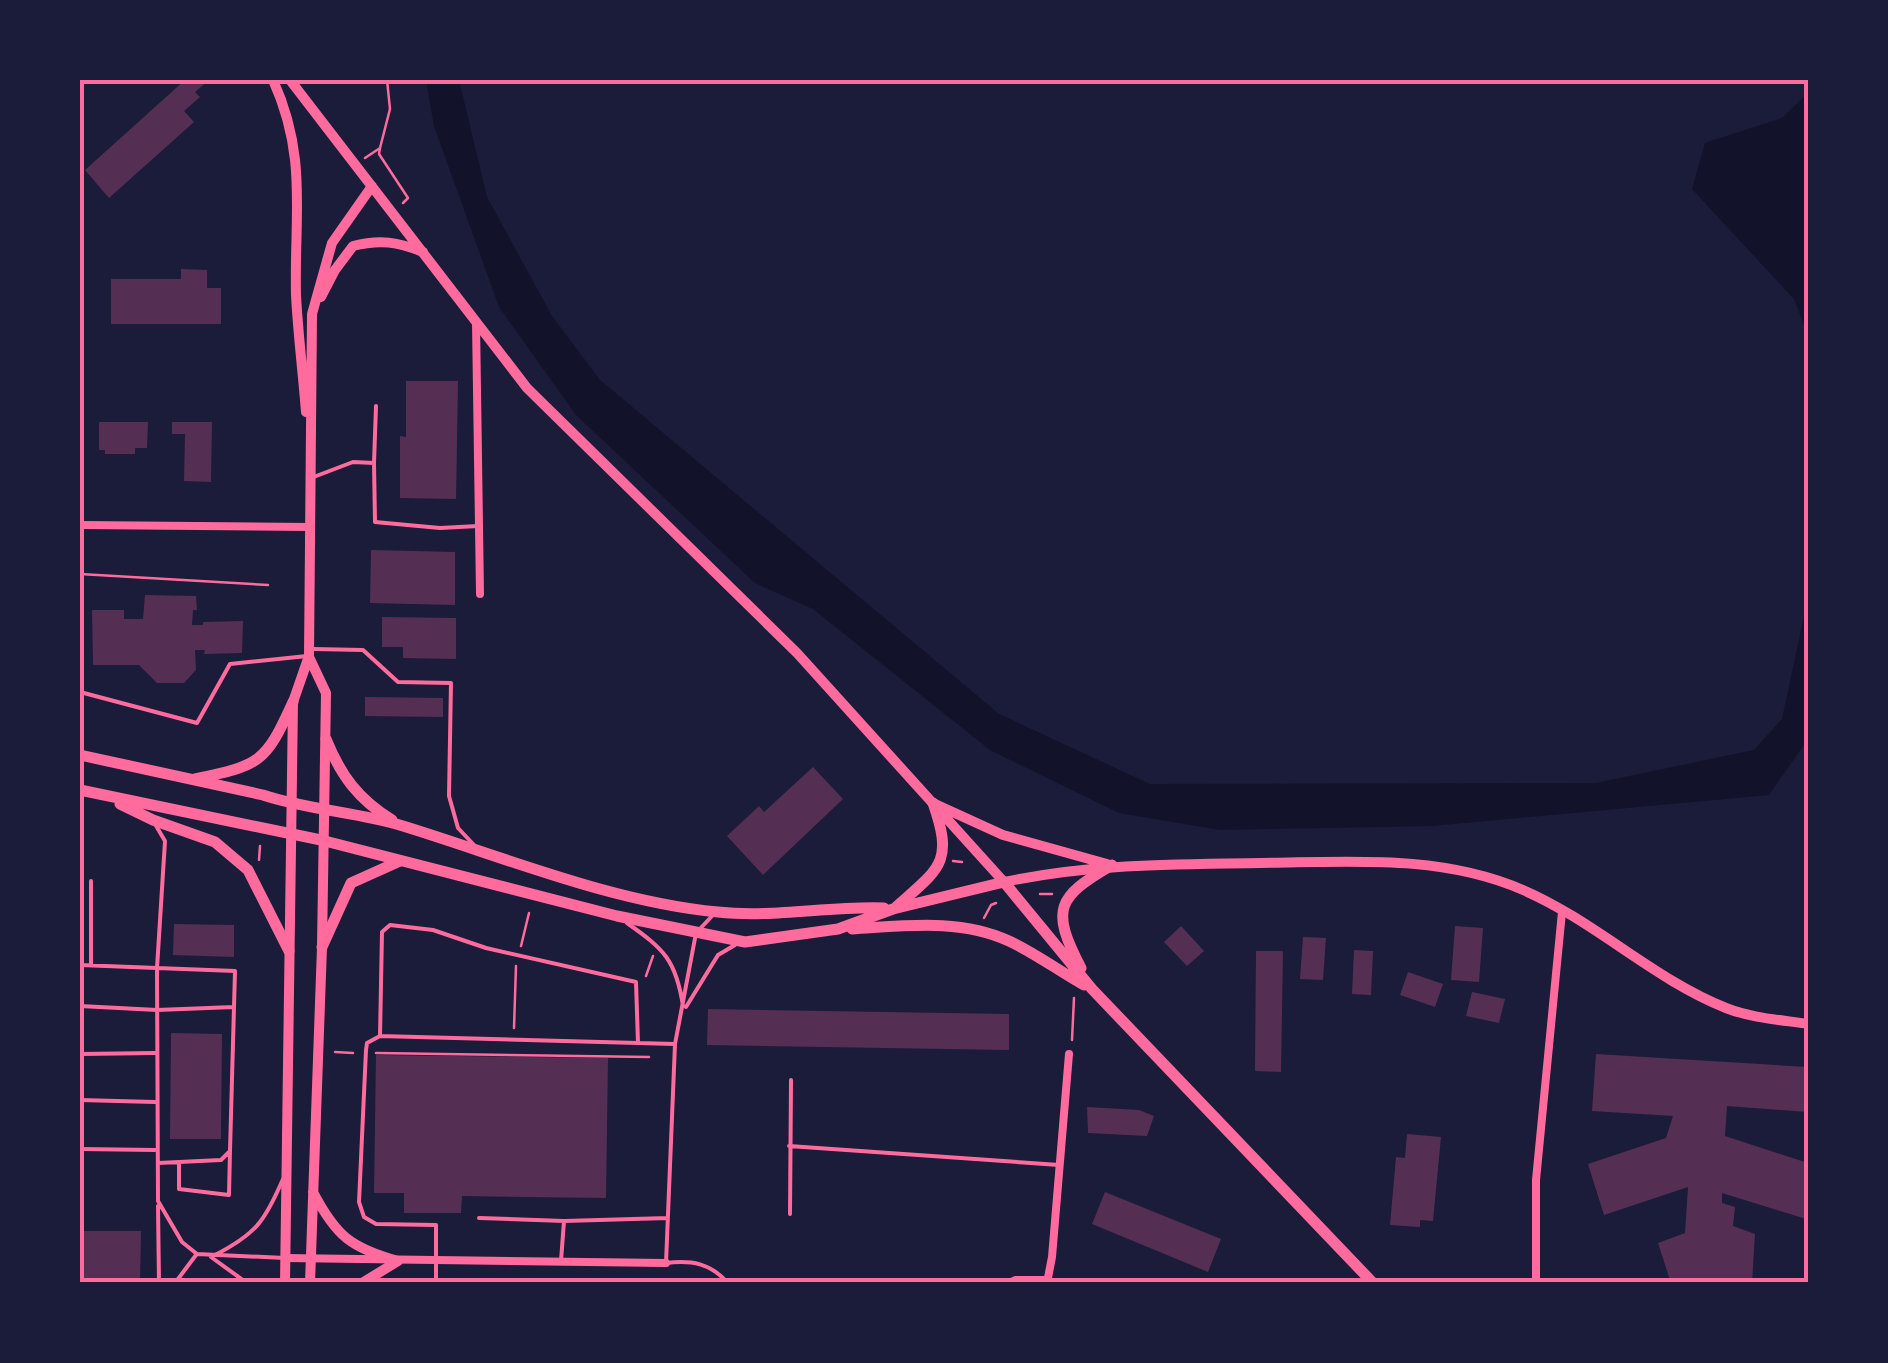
<svg xmlns="http://www.w3.org/2000/svg" width="1888" height="1363" viewBox="0 0 1888 1363" font-family="'Roboto Condensed',sans-serif">
	<rect width="100%" height="100%" fill="#1b1b3a"/>
	<path fill="#12122b" d="M426,80H459L487,197L552,316L600,380L999,714L1150,784L1596,783L1754,750L1782,719L1808,598V739L1769,795L1432,826L1220,830L1119,813L990,750L813,609L755,583L576,415L499,307L434,126Z
		M1808,93V213L1804,224L1808,233V335L1794,299L1692,189L1705,143L1782,118Z"/>
	<path fill="#542f53" d="M185,80H209L195,92L200,97L184,111L194,122L109,198L85,170Z
		M181,269L207,270V288H221V324H111V279H181Z
		M406,381H458L456,499L400,498V436L406,437Z
		M99,422H148L147,448H135V454H105V450H99Z
		M172,422H212L211,482L184,481L185,434H172Z
		M371,550L455,552V605L370,603Z
		M145,595L196,596L197,610H193L192,625H203V622L243,621L242,653L204,654L205,650H195L196,670L184,683H157L139,665H93L92,610H124V619H143Z
		M382,617L456,618V659L403,658V647H382Z
		M365,697L443,698V717L365,716Z
		M813,767L843,799L763,875L727,836L759,806L764,812Z
		M174,924L234,925V957L173,955Z
		M1181,926L1204,951L1187,966L1164,942Z
		M1455,926L1483,928L1479,982L1451,980Z
		M1303,937L1326,938L1323,980L1300,979Z
		M1354,950L1373,951L1371,995L1352,994Z
		M1256,951H1283L1281,1072L1255,1071Z
		M1408,972L1443,984L1435,1007L1400,995Z
		M1472,992L1505,999L1499,1023L1466,1016Z
		M708,1009L1009,1014V1050L707,1045Z
		M171,1033L222,1034L221,1139H170Z
		M1596,1054L1808,1067V1112L1727,1106L1725,1136L1808,1163L1806,1219L1722,1193V1203L1735,1207L1733,1226L1755,1234L1752,1283H1671L1658,1243L1685,1233L1688,1187L1604,1215L1588,1164L1666,1138L1673,1116L1592,1111Z
		M376,1055L608,1058L606,1198L462,1196L461,1213H404V1193H374Z
		M1087,1107L1139,1110L1154,1116L1147,1136L1088,1133Z
		M1407,1134L1441,1137L1433,1221L1420,1220V1227L1390,1225L1396,1157L1405,1158Z
		M1105,1192L1221,1239L1208,1272L1092,1224Z
		M80,1231H141L140,1283H80Z"/>
	<g fill="none" stroke-linecap="round" stroke-linejoin="round">
		<path stroke="#ff6b9d" stroke-width="2.5" d="M380,148L379,154L408,198L403,203
			M365,158L380,148L390,109L387,80
			M80,574L268,585
			M259,860L260,846
			M953,861L962,862
			M1040,894H1052
			M984,918L991,905L996,903
			M521,946L529,913
			M646,976L653,956
			M514,1028L516,966
			M1072,1040L1074,998
			M335,1052L353,1053
			M376,1053L649,1057
			M259,1280L266,1282
			M332,1280V1283"/>
		<path stroke="#ff6b9d" stroke-width="4" d="M374,463L376,406
			M311,478L353,462L374,463L375,522L440,528L478,526
			M313,649L363,650L398,682L451,683L449,796L458,828L474,845
			M80,692L197,723L230,664L307,656
			M713,915L696,933L675,1044L666,1263C692,1260 710,1263 728,1283
			M627,923C664,949 676,960 683,1006
			M80,965L157,968L158,1201L182,1242L197,1254L285,1258
			M91,965V881
			M80,1006L157,1010L234,1007L235,971L157,968L165,841L155,824
			M686,1007L718,955L735,945
			M380,1036L367,1043L366,1050L359,1202L364,1217L376,1224L436,1225V1283
			M638,1043L380,1036L382,932L390,925L433,930L486,948L636,982L638,1043L675,1044
			M80,1054L155,1053
			M80,1100L155,1102
			M789,1146L1059,1165
			M80,1149L155,1150
			M179,1162V1189L229,1195L230,1151
			M158,1163L221,1160L230,1151L234,1007
			M158,1206L159,1283
			M790,1214L791,1080
			M479,1218L564,1221L668,1218
			M215,1255C256,1234 265,1221 283,1179
			M211,1257L247,1283
			M561,1261L564,1221
			M175,1283L196,1255
			M1004,1283L1015,1278H1048"/>
		<path stroke="#ff6b9d" stroke-width="8" d="M476,322L480,594
			M80,525L311,527
			M285,1258L666,1263
			M1047,1283L1052,1257L1069,1054
			M1536,1283V1180L1562,912"/>
		<path stroke="#ff6b9d" stroke-width="10" d="M273,80C308,157 294,215 296,295C298,334 303,373 306,412
			M290,80L527,388L797,653L1004,882C1090,864 1174,864 1261,863C1349,862 1441,854 1523,890C1595,921 1653,979 1726,1008C1751,1018 1782,1020 1808,1024
			M321,297L335,270L353,246C380,239 398,242 423,252
			M309,657L326,693L322,947L310,1283
			M935,804L1003,835L1107,864
			M313,1192C336,1236 351,1248 398,1261
			M285,1283L293,702L309,656L312,314L332,243L372,186
			M362,1283L398,1261"/>
		<path stroke="#ff6b9d" stroke-width="11" d="M326,739C341,776 358,799 392,820
			M80,755L263,795C308,810 357,812 403,826C504,857 612,902 718,912C773,918 828,906 884,908
			M195,779C260,765 265,764 293,702
			M80,790L321,840L617,916L745,942L838,929L893,909L1004,882L1092,989L1373,1283
			M120,804L153,820L215,842L248,870L289,951
			M896,907C940,868 954,863 933,803
			M852,929C904,926 960,918 1009,941C1035,953 1059,971 1084,985
			M322,947L351,883L400,861
			M1081,968C1050,909 1057,897 1112,865"/>
	</g>
	<rect width="1888" height="1363" fill="none" stroke="#1b1b3a" stroke-width="165"/>
	<rect x="82" y="82" width="1724" height="1198" fill="none" stroke="#ff6b9d" stroke-width="4"/>
</svg>
